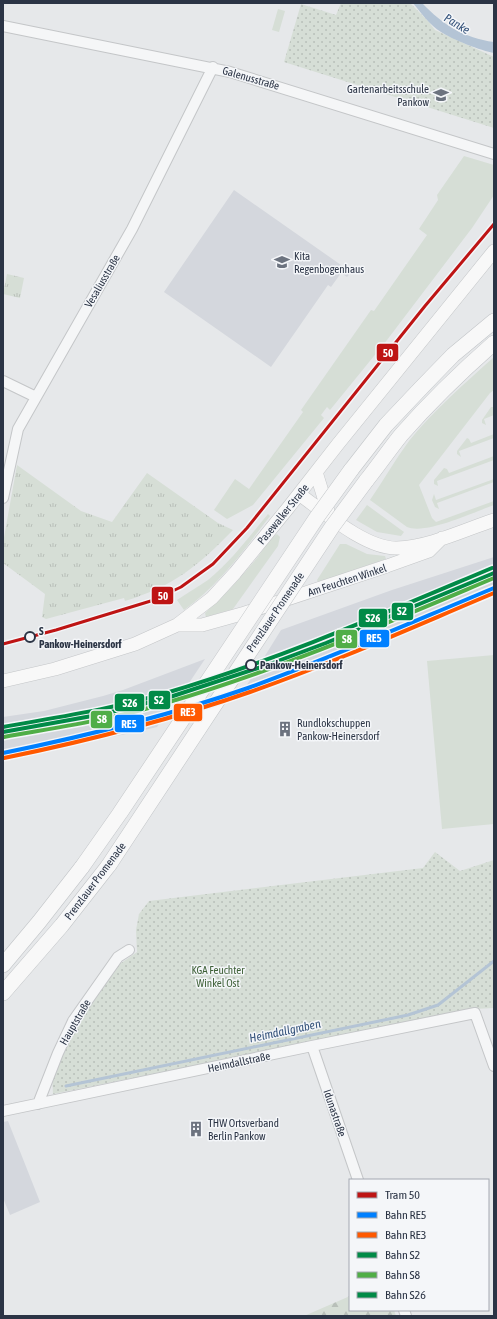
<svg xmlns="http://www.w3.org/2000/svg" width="497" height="1319" viewBox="0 0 497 1319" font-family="'Asap Condensed',sans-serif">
	<defs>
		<pattern id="forest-firs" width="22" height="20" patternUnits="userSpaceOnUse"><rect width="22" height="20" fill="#d6ded6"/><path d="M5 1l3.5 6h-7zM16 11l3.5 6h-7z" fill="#b8bfb9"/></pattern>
		<pattern id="park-tufts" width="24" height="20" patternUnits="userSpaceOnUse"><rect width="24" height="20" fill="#d6ded6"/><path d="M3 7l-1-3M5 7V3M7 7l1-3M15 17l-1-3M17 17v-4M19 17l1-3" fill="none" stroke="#b8bfb9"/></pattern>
		<pattern id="garden-dots" width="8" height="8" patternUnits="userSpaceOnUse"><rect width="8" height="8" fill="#d6ded6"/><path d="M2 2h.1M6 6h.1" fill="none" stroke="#b8bfb9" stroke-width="1.8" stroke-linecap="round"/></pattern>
	</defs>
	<rect width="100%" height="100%" fill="#e6e8ea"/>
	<path fill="#d4d7dd" d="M234,190L351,272L347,277L341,273L331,287L328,285L271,367L164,292Z
		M494,557V593L405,633L240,696L281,630L392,590Z
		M205,659L181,695L179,694L157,727L136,732L3,759V717L44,711L103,696L123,690Z
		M8,1121L40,1202L10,1215L3,1198V1122Z"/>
	<path fill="#d6ded6" d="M278,9L285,11L279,32L272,30Z
		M464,156L494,165V195L472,228L387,340L330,410L327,407L321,415L324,418L253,505L227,519L214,510L235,479L249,489L303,412L301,410L371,310L374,311L427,235L419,229L438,200L437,195Z
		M494,357V390L490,393L419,485L432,518L436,522L494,501V505C474,512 426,535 407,527L370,500C383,481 395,460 409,441C434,410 464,384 494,357Z
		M491,407H493L494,415L484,419L486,425L482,423V420Z
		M494,434V438L459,451L461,457L457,454V451L467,438L469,439L471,443Z
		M494,456V460L437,481L438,486L434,484V480L444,468L447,469L449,473Z
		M494,479V482L437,503L439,509L435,507L432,500L434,494L436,500Z
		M367,505L404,532L401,536L377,532L356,520Z
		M268,514L270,516C244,550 219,585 184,610L177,600C187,593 198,587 208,580C231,561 249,537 268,514Z
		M277,534L280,537L278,546L233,609L206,617L205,613C224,596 241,577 257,558C263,551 269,538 277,534Z
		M340,544H346L367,554L385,556L386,559L318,582L317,580Z
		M494,655V824L442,829L427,661Z
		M65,726L3,741V736Z"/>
	<path fill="url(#forest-firs)" d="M350,1296V1310H394L396,1316H304Z"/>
	<path fill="url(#park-tufts)" d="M7,274L24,278L20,298L3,294Z
		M17,465L81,511L112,522L147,473L218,523L233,530C198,566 174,586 125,601L124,598L46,619L42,617L45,594L3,563V543Z"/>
	<path fill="url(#garden-dots)" d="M341,3H410L428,21L435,30L494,57V128L284,62L301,4L336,15Z
		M435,852L460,871L494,860V1008L474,1009L53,1094L52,1077L65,1046L93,998L114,968L137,952L136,930L139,914L149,901L423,868Z"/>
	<path fill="#b4c4d5" d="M413,3H422C443,25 464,38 494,42V53C482,51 451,39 441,32C430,25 421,13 413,3Z"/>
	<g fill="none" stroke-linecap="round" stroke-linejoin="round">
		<path stroke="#b4c4d5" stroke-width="3" d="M66,1086L408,1015L438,1005L494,961"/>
		<defs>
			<path id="minor" d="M3,26L230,72L494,154
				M3,381L36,397
				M3,498L18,429L132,229L213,67
				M312,1046L358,1180
				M38,1104L58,1053L73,1021L118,957L129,950
				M3,1111L312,1046L475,1013L494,1066
				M404,1310L406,1316"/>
			<path id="secondary" d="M316,472L328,511
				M299,494C324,512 366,549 397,548C429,547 464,530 494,520
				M177,625H202L245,613L387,566L429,551L442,538
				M3,681L55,669L135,644L177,625L212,598L235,573L288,508L338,444L494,251"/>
			<path id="primary" d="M351,470L386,425L421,388L453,355L494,321
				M366,481C378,466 389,450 401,435C430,402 461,372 494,343
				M3,965L39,922L82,867
				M3,993L62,925L109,865"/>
		</defs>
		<use href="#minor" stroke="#c4c6c8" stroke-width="12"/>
		<use href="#secondary" stroke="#c4c6c8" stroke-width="14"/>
		<use href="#primary" stroke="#c2c5c8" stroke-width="16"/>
		<use href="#minor" stroke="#f5f6f7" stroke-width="10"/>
		<use href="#secondary" stroke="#f8f8f8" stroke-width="13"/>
		<use href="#primary" stroke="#f8f8f8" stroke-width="15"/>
		<defs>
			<path id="primary-bridge" d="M109,865L295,583L332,527L366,481
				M82,867L120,813L317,517L351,470"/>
		</defs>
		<use href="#primary-bridge" stroke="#c2c5c8" stroke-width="16" stroke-linecap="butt"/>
		<use href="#primary-bridge" stroke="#f8f8f8" stroke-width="15"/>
		<defs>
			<path id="rail-1" d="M3,753C86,736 168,716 248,688C331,658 412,622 494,588"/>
			<path id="rail-2" d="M4,758C87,741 170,720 250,692C333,663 413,627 494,593"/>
			<path id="rail-3" d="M3,732L103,714L167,698L270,664L326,643L494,573"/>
			<path id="rail-4" d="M4,737C59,727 116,719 169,702C281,669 387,623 494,578"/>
			<path id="rail-5" d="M3,727C58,717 113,709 166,693C278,660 385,613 492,568"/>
		</defs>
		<use href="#rail-1" stroke="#f4f6f9" stroke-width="7"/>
		<use href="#rail-2" stroke="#f4f6f9" stroke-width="7"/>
		<use href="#rail-3" stroke="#f4f6f9" stroke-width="7"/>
		<use href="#rail-4" stroke="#f4f6f9" stroke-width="7"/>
		<use href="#rail-5" stroke="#f4f6f9" stroke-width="7"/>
		<use href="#rail-1" stroke="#0080ff" stroke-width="4"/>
		<use href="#rail-2" stroke="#ff5900" stroke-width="4"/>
		<use href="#rail-3" stroke="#018a47" stroke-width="4"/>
		<use href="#rail-4" stroke="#50ae47" stroke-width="4"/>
		<use href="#rail-5" stroke="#018a47" stroke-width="4"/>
		<defs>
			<path id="tram-1" d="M3,644L56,630L154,600L181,587L213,564L247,528L425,306L494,224"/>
		</defs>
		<use href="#tram-1" stroke="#f4f6f9" stroke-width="6"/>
		<use href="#tram-1" stroke="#be1414" stroke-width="3"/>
	</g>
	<defs>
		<symbol id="school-bare" viewBox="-9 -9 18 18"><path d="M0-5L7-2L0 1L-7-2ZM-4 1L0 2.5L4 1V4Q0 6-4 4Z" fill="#6c737f" stroke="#f4f6f9" stroke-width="2.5" paint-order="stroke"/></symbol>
		<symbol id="building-bare" viewBox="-9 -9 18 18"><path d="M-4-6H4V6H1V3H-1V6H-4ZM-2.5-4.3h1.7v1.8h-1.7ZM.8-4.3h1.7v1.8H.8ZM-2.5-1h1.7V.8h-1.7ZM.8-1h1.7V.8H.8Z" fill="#6c737f" stroke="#f4f6f9" stroke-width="2.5" paint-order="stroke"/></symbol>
	</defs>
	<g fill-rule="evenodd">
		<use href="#school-bare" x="430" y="84" width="22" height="22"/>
		<use href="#school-bare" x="271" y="251" width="22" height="22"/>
		<use href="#building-bare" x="274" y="718" width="22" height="22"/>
		<use href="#building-bare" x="185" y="1118" width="22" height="22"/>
	</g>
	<g fill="#f4f6f9" stroke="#2b3445" stroke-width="2">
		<circle cx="30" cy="637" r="5"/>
		<circle cx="251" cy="665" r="5"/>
	</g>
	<g text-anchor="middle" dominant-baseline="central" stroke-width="3" stroke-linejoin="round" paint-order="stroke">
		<g font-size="11" fill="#2b3445" stroke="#f4f6f9">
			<text transform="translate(251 78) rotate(16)">Galenusstraße</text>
			<text transform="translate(102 281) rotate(-60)">Vesaliusstraße</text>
			<text transform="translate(283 514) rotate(-51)">Pasewalker Straße</text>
			<text transform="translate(347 580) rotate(-18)">Am Feuchten Winkel</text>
			<text transform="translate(275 612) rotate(-56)">Prenzlauer Promenade</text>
			<text transform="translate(95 881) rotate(-53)">Prenzlauer Promenade</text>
			<text transform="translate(75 1022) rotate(-60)">Hauptstraße</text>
			<text transform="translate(239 1062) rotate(-12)">Heimdallstraße</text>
			<text transform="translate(335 1113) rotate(71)">Idunastraße</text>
		</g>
		<g font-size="11" fill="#2b3445" stroke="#f4f6f9" text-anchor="start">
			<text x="429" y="89" text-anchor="end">Gartenarbeitsschule<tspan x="429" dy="13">Pankow</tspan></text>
			<text x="294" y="256">Kita<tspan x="294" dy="13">Regenbogenhaus</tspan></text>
			<text x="297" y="723">Rundlokschuppen<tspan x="297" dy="13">Pankow-Heinersdorf</tspan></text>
			<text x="208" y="1123">THW Ortsverband<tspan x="208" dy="13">Berlin Pankow</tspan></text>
		</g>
		<g font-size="11" font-weight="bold" fill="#2b3445" stroke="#f4f6f9" text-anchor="start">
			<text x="39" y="631">S<tspan x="39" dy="13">Pankow-Heinersdorf</tspan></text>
			<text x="260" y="665">Pankow-Heinersdorf</text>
		</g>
		<g font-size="11" fill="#3f6138" stroke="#f4f6f9">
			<text x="218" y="970">KGA Feuchter<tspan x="218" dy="13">Winkel Ost</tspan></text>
		</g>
		<g font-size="12" font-style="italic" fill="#34527a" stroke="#f4f6f9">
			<text transform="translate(457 24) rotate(31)">Panke</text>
			<text transform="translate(285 1031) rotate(-12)">Heimdallgraben</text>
		</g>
	</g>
	<g stroke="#f4f6f9" stroke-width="1.5">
		<rect x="376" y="343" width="23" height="19" rx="4" fill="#be1414"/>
		<rect x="151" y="586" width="23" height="19" rx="4" fill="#be1414"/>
		<rect x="391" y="602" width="23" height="19" rx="4" fill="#018a47"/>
		<rect x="358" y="608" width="30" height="20" rx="4" fill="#018a47"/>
		<rect x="359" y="629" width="31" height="19" rx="4" fill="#0080ff"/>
		<rect x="335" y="629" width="23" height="20" rx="4" fill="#50ae47"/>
		<rect x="148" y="690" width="23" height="20" rx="4" fill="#018a47"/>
		<rect x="114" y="693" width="31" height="19" rx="4" fill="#018a47"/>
		<rect x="173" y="703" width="30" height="19" rx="4" fill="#ff5900"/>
		<rect x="90" y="710" width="23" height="19" rx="4" fill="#50ae47"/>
		<rect x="114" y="714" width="31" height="19" rx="4" fill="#0080ff"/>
	</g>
	<g font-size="11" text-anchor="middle" font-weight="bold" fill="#fff">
		<text x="388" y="357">50</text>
		<text x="163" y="600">50</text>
		<text x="402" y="615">S2</text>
		<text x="373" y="622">S26</text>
		<text x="374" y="642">RE5</text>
		<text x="347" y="643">S8</text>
		<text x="159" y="704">S2</text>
		<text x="130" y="707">S26</text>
		<text x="188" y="716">RE3</text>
		<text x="102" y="723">S8</text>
		<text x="129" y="728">RE5</text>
	</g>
	<rect width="497" height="1319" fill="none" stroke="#2b3445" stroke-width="8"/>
	<rect x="349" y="1179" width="140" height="132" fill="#f4f6f9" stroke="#a4a8b1"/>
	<rect x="357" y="1192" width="20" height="6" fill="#be1414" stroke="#a4a8b1"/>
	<text x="385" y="1199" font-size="12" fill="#2b3445">Tram 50</text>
	<rect x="357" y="1212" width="20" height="6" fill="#0080ff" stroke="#a4a8b1"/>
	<text x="385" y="1219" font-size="12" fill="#2b3445">Bahn RE5</text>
	<rect x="357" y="1232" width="20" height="6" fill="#ff5900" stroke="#a4a8b1"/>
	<text x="385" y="1239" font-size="12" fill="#2b3445">Bahn RE3</text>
	<rect x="357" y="1252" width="20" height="6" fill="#018a47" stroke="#a4a8b1"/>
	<text x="385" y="1259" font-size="12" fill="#2b3445">Bahn S2</text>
	<rect x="357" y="1272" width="20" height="6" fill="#50ae47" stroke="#a4a8b1"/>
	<text x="385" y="1279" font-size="12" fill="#2b3445">Bahn S8</text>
	<rect x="357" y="1292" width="20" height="6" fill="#018a47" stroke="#a4a8b1"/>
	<text x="385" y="1299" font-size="12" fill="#2b3445">Bahn S26</text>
</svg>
